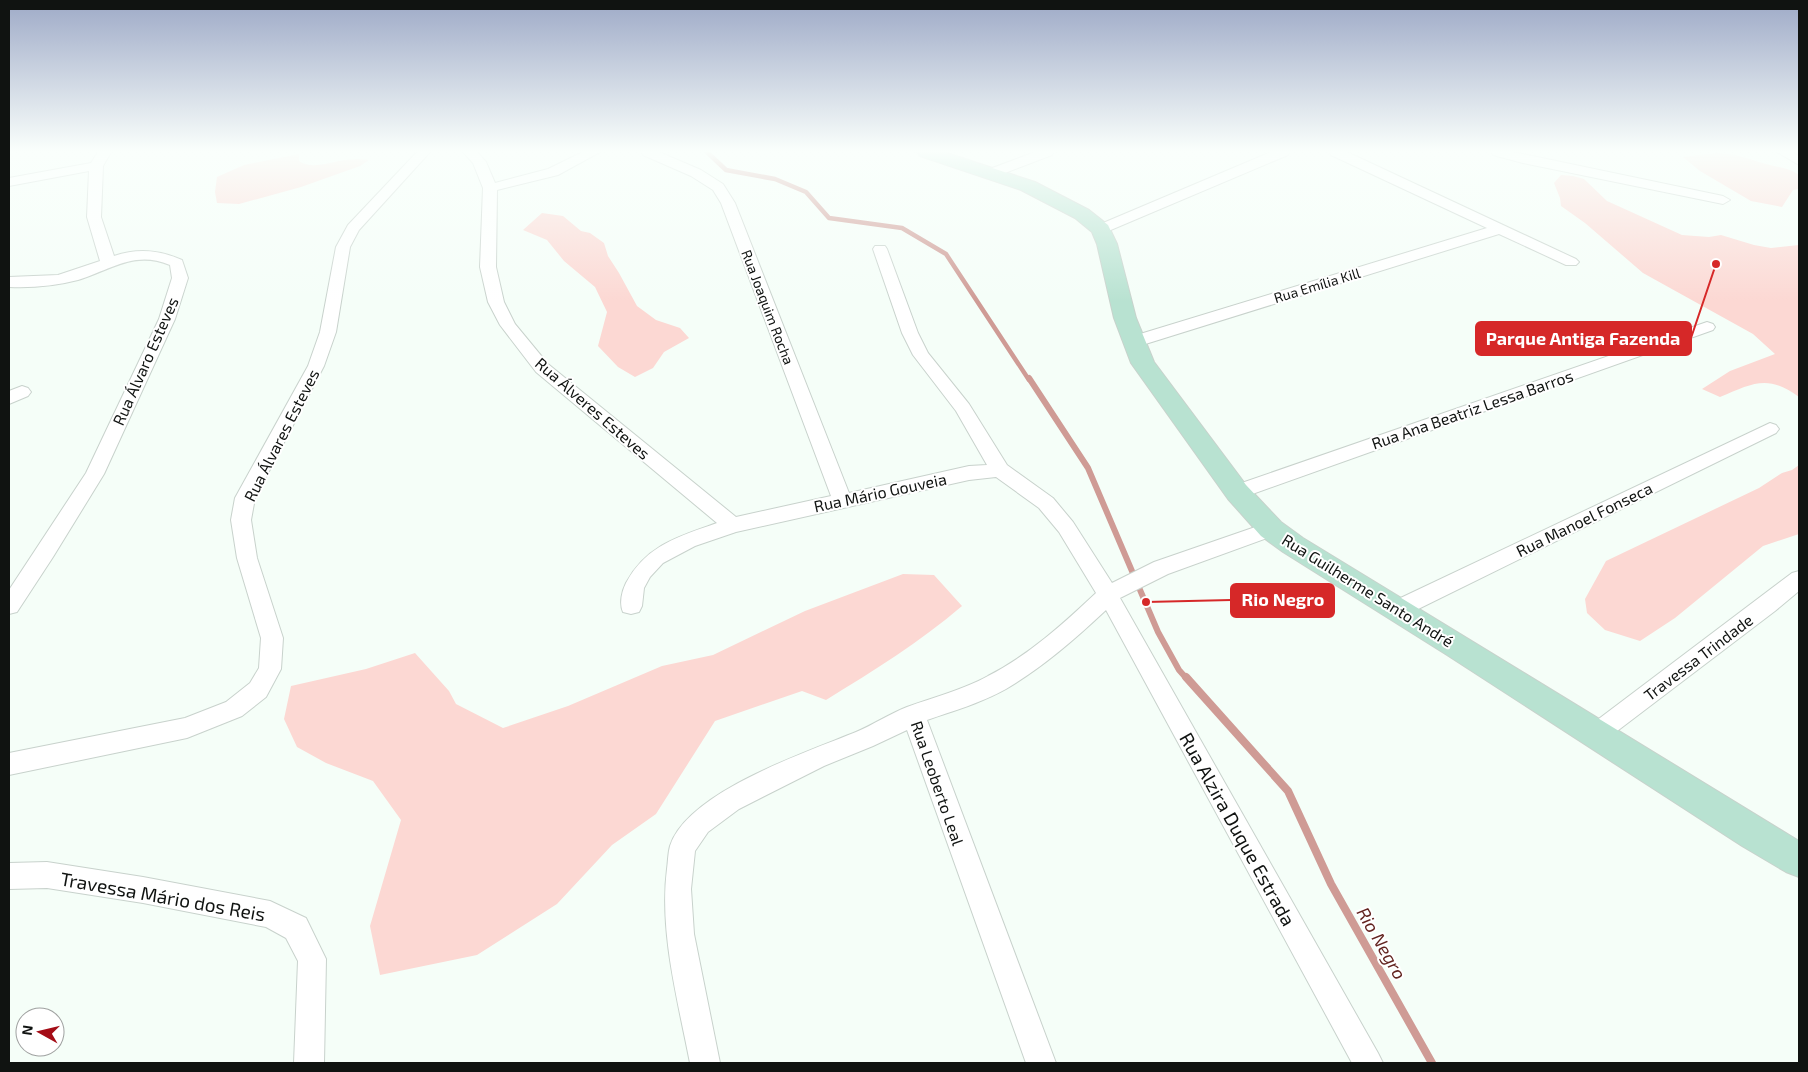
<svg xmlns="http://www.w3.org/2000/svg" width="1808" height="1072" viewBox="0 0 1808 1072" font-family="'Exo 2',sans-serif">
	<rect width="100%" height="100%" fill="#f5fef8"/>
	<path fill="#fcd8d3" d="M1717,153C1737,154 1748,159 1766,164C1777,167 1790,168 1799,175V189L1793,190L1782,207L1751,201L1700,171L1683,157Z
		M299,154V161C311,170 331,162 345,160C353,159 361,159 369,160L360,166L301,187L239,204L217,203L215,192L217,177L244,165Z
		M1561,175L1573,176L1584,179L1607,201L1682,235L1709,237L1721,235L1754,245L1771,248L1799,245V397C1768,374 1753,383 1720,397L1702,389L1730,371L1775,354L1753,334L1643,273L1585,223L1561,206L1560,198L1554,183Z
		M542,213L563,216L581,231L590,233L604,243L608,256L619,273L637,306L656,320L680,328L689,338L664,352L653,368L635,377L618,367L598,346L607,312L595,287L564,261L547,240L523,230Z
		M1799,465V534L1763,546L1675,618L1640,641L1605,630L1587,613L1585,599L1606,561L1759,488L1782,473L1792,470Z
		M903,574L934,575L962,606C920,642 873,671 826,700L802,691L715,721L656,814L612,845L557,904L477,955L380,975L370,926L401,820L373,781L326,763L297,747L284,719L291,686L366,669L415,653L449,691L456,704L503,728L568,706L662,666L713,655L805,611Z"/>
	<g fill="none" stroke-linecap="round" stroke-linejoin="round">
		<path stroke="#cf9b95" stroke-width="4.5" d="M707,152L726,170L775,179L806,192L829,218L902,228L946,254L1029,380"/>
		<path stroke="#cf9b95" stroke-width="6" d="M1029,378L1088,468L1158,632L1179,670L1187,679"/>
		<path stroke="#cf9b95" stroke-width="8" d="M1186,677L1288,791L1331,884L1432,1063"/>
		<defs>
			<path id="street" d="M98,152H111L103,166L101,217L114,256C138,248 159,250 182,260L188,278L175,319L104,474L53,557L17,612L9,614V590L86,473L159,319L172,278L170,265C134,250 111,270 78,280C55,286 32,288 9,287V277L58,275L100,261L87,217L89,171L9,186V178L91,163Z
				M417,152H430L359,230L350,247L336,332L324,366L255,498L251,520L257,558L283,638L281,669L266,697L242,716L187,738L9,775V753L185,718L226,702L250,683L259,668L261,638L237,558L231,520L235,498L308,366L320,332L336,247L348,225Z
				M463,152H477L486,162L495,183L548,169L583,152H600L558,175L497,190L496,267L504,302L515,324L548,364L736,517L831,496L721,203L713,190L691,176L643,155L642,152H659L701,170L723,184L735,203L849,493L969,466L987,465L956,411L913,355L902,333L873,249L875,246H885L887,249L918,333L928,353L969,404L1007,465L1053,498L1073,522L1112,583L1154,562L1264,524L1271,522L1278,524L1281,529L1278,534L1168,574L1120,598L1378,1053L1383,1063H1352L1106,610C1074,640 1043,667 1006,689C981,703 953,711 927,720L1056,1063H1026L907,730L873,746L824,766L739,809L708,832L695,851L691,889L694,934L720,1063H690C678,1001 659,932 667,869C668,862 668,853 670,846C687,792 807,752 856,732C873,725 889,714 907,707C934,697 963,690 988,676C1029,655 1063,624 1096,593L1059,532L1039,508L996,477L969,480L736,532L695,546L663,563L650,577L644,588L642,606L639,612L631,614L623,612C619,603 622,591 626,583C646,545 680,536 717,523L536,372L500,325L488,302L480,267L483,188L473,163Z
				M1035,152H1053L1052,155L997,176L992,177L985,173L987,170Z
				M1271,152H1289L1288,155L1106,232H1096L1094,229L1096,226Z
				M1330,152H1347L1576,259L1579,262L1576,265H1566L1499,234L1139,346H1127L1125,342L1127,338L1487,228L1331,155Z
				M1492,152H1513L1723,196L1730,200L1723,204L1523,163L1493,155Z
				M1777,152H1793L1799,156V165Z
				M1707,322L1713,324L1715,327L1713,330L1244,497L1237,499L1230,497L1227,492L1230,487Z
				M22,386L28,388L31,392L28,396L9,404V391Z
				M1770,423L1776,425L1779,429L1776,433L1406,615L1398,617L1390,615L1387,609L1390,603Z
				M1799,571V591L1775,611L1604,741L1596,744L1588,741L1584,734L1588,727L1792,573Z
				M47,862L143,877L270,901L306,918L326,959L324,1063H294L298,961L286,938L266,927L143,903L47,888L9,889V863Z"/>
			<path id="secondary" d="M917,152H944L1035,182L1089,210L1108,225L1117,244L1136,318L1154,362L1246,485L1281,522L1303,538L1799,841V877L1786,872L1742,846L1447,655L1283,552L1261,536L1228,499L1131,363L1114,318L1097,244L1092,232L1075,218L1021,190L920,156Z"/>
		</defs>
		<use href="#street" stroke="#c8d2cc" stroke-width="2"/>
		<use href="#secondary" stroke="#c8d2cc" stroke-width="2"/>
		<use href="#street" fill="#fff" fill-rule="evenodd"/>
		<use href="#secondary" fill="#b8e2d1" fill-rule="evenodd"/>
	</g>
	<linearGradient id="sky" x2="0" y2="1"><stop stop-color="#9eaac7"/><stop offset="0.5" stop-color="#fafffc"/><stop offset="1" stop-color="#fafffc" stop-opacity="0"/></linearGradient>
	<rect width="1808" height="302" fill="url(#sky)"/>
	<g text-anchor="middle" dominant-baseline="central" stroke-width="4" stroke-linejoin="round" paint-order="stroke">
		<g font-size="14" fill="#101311" stroke="#fff">
			<text transform="translate(1317 285) rotate(-17)">Rua Emília Kill</text>
			<text transform="translate(768 307) rotate(69)">Rua Joaquim Rocha</text>
		</g>
		<g font-size="16" fill="#101311" stroke="#fff">
			<text transform="translate(145 361) rotate(-66)">Rua Álvaro Esteves</text>
			<text transform="translate(593 408) rotate(41)">Rua Álveres Esteves</text>
			<text transform="translate(1472 409) rotate(-19)">Rua Ana Beatriz Lessa Barros</text>
			<text transform="translate(281 435) rotate(-63)">Rua Álvares Esteves</text>
			<text transform="translate(880 492) rotate(-12)">Rua Mário Gouveia</text>
			<text transform="translate(1584 519) rotate(-26)">Rua Manoel Fonseca</text>
			<text transform="translate(1368 590) rotate(32)">Rua Guilherme Santo André</text>
			<text transform="translate(1698 657) rotate(-37)">Travessa Trindade</text>
			<text transform="translate(938 783) rotate(71)">Rua Leoberto Leal</text>
		</g>
		<g font-size="18" font-style="italic" fill="#632420" stroke="#fff">
			<text transform="translate(1382 943) rotate(60)">Rio Negro</text>
		</g>
		<g font-size="19" fill="#101311" stroke="#fff">
			<text transform="translate(1238 829) rotate(61)">Rua Alzira Duque Estrada</text>
			<text transform="translate(163 896) rotate(10)">Travessa Mário dos Reis</text>
		</g>
	</g>
	<path fill="none" stroke="#d62828" stroke-width="2" d="M1716 264L1691 338M1146 602L1231 600"/>
	<g fill="#d62828" stroke="#fff" stroke-width="2">
		<circle cx="1716" cy="264" r="5"/>
		<circle cx="1146" cy="602" r="5"/>
	</g>
	<g fill="#d62828" stroke="#d62828" stroke-width="2">
		<rect x="1476" y="322" width="215" height="33" rx="5"/>
		<rect x="1231" y="584" width="103" height="33" rx="5"/>
	</g>
	<g font-size="18" text-anchor="middle" font-weight="bold" fill="#fff">
		<text x="1583" y="345">Parque Antiga Fazenda</text>
		<text x="1283" y="606">Rio Negro</text>
	</g>
	<rect width="1808" height="1072" fill="none" stroke="#101311" stroke-width="20"/>
	<g transform="translate(40 1032) rotate(278)"><circle r="24" fill="#ffffff" stroke="#9fa1a0"/>
	<path d="M0-4L9 19L0 12L-9 19Z" fill="#a40c16"/>
	<text y="-8" font-size="14" font-weight="bold" text-anchor="middle" fill="#101311">N</text>
	</g>
</svg>
